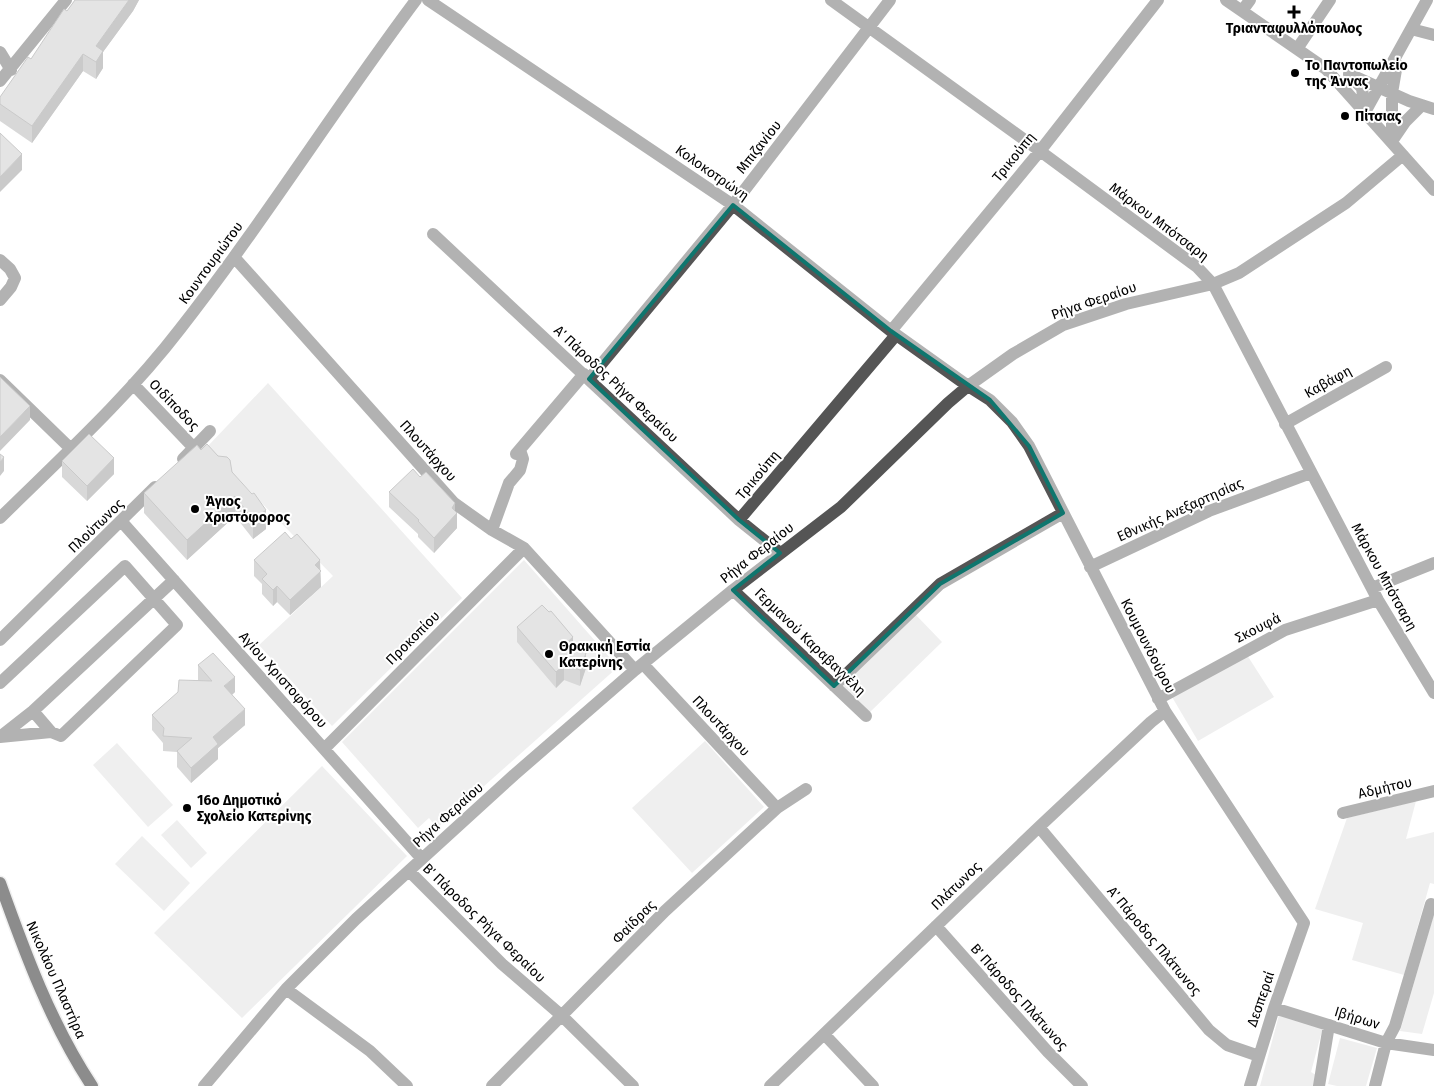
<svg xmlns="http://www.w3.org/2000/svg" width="1434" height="1086" viewBox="0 0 1434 1086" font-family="'Fira Sans',sans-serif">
	<rect width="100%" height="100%" fill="#fff"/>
	<path fill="#dcdcdc" d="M268,383L462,598L332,726L259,645L333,576L207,447Z
		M524,560L618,667L437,828L429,818L418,828L342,742Z
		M915,614L942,642L868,714L841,687Z
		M1247,655L1274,697L1198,741L1172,697Z
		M705,741L764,807L692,873L632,808Z
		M117,743L173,805L148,827L93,765Z
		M322,766L407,856L242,1018L154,933Z
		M1416,801L1406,839L1434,832V884L1430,883L1404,975L1352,960L1363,923L1315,909L1347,818Z
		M177,820L207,853L191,868L161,835Z
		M142,836L190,883L164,911L115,864Z
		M1434,914V993L1422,1034L1400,1031Z
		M1279,1015L1323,1027L1311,1072L1316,1075L1317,1086H1260Z
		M1340,1038L1377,1048L1366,1086H1337L1328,1084Z"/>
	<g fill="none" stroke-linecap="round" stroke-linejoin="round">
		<defs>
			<path id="major" d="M0,883C25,953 51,1024 92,1086"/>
		</defs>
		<use href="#major" stroke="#dbdbdb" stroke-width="15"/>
		<path stroke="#555" stroke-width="12" d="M428,0L733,205L891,331L968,386L990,400L1012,422L1029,446L1165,711L1304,923L1274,1008L1250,1086
			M831,0L1040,151L1197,267L1213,284L1378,600L1434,693
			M1226,0L1326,69L1434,190
			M1242,11L1250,0
			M1411,29L1434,35
			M1297,49L1330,0
			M0,52L11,70
			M1349,74L1409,101L1434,109
			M1352,78L1362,88L1365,112
			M0,81L66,0
			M1365,112L1427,0
			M1392,141L1405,122L1422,105
			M1392,142V93L1397,64
			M433,234L739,520L780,553
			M234,257L454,503L492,530L524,548L635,670
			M0,260L10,269L15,278L11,287L0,300
			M891,331L1040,151L1158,0
			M589,379L733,205L890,0
			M0,380L70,448
			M133,384L194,448
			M1285,424L1386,367
			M516,454L584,374
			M183,459L210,431
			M0,518C62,457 127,398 180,329C263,223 335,108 416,0
			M739,520L896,335
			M122,522L422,859
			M492,530L509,483L520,470L523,459L520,450
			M1090,567L1209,511L1311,473
			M1372,588L1434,563
			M733,590L866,716
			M0,640L155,487
			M643,664L777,808
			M0,683L125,566L177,625L61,736L51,732L0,737
			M834,686L940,584L1063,513
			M1158,699L1285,630L1378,600
			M33,711L51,732
			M0,737L33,711L174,580
			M324,749L524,548
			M1343,813L1434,791
			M1039,827L1209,1030L1227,1045L1259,1056
			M409,871L502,964L561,1015L633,1086
			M936,926L1048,1052L1082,1086
			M286,989L370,1051L407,1086
			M1274,1008L1386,1043L1434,1050
			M824,1034L873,1086
			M204,1086L286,989L356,919L514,775L635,670L733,590L841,507L948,403L968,386L1013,354L1063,325L1126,304L1213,284L1239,273L1346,203L1403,155
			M492,1086L665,911L777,808L806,789
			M770,1086L1039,827L1151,722L1165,711
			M1319,1086L1329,1025
			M1375,1086L1386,1043L1395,1026L1431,904"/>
		<use href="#major" stroke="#000" stroke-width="12"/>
	</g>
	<path fill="#a9a9a9" d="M75,0H139L133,11L103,52V68L96,79L83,71L32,143L0,121V97L31,59Z
		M201,450L232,472L266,529L253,539L235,516L187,560L144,513V493Z
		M62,461L114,474L87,501L62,477Z
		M420,477L455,511L457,528L434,553L418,537V534L389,507V492Z
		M254,560L320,571L321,587L290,615L277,602L273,606L262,594V584L254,576Z
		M517,627L573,649L586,668L580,686L564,680L556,688L517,642Z
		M198,665L235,692L232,695L245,725L218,748V759L191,783L177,767V752L163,751V743L152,730V715L198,680Z"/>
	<path fill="#898989" d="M129,0H139L133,11L103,52V68L96,79V46Z
		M83,54V71L32,143V126Z
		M22,154V170L0,192V177Z
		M30,406V420L0,451V437Z
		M4,457V471L0,476V462Z
		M114,458V474L87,501V486Z
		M235,496V516L187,560V540Z
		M455,503V515L457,513V528L434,553V538Z
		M266,510V529L253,539V520Z
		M320,560L321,587L290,615V600L315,565Z
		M277,586V602L273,606V590Z
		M573,637V652L563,646Z
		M586,653V668L580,686V670Z
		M564,665V680L556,688V672Z
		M235,677V692L224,701V686Z
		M245,709V725L218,748V759L191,783V768L213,737Z"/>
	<path fill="#c4c4c4" stroke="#898989" d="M75,0H129L96,46L103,51L96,62L83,54L32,126L0,104V97L28,57L31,59L64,9L67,11Z
		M0,133L22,154L0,177Z
		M0,377L30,406L0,437Z
		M89,434L114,458L87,486L62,461Z
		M207,444L218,456L227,457L230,460L232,472L252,494L254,493L266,510L253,520L235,496L187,540L144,493L197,445L201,450Z
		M0,454L4,457L0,462Z
		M413,469L420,477L426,472L455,503L452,508L457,513L434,538L418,521L419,520L389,492Z
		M285,532L291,539L297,534L320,560L315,565L321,571L290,600L277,586L273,590L262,579L267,574L254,560Z
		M542,605L549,612L551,611L573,637L563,646L586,653L580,670L564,665L556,672L517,627Z
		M213,653L235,677L224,686L245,709L213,737L218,744L191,768L177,751L192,738L163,736L164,728L152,715L178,692L179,680L212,681L198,665Z"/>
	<path d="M0 0H1434V1086H0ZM733,205L891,331L990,400L1029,446L1063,513L940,584L834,686L733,590L780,553L739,520L589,379Z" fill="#fff" fill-opacity=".55" fill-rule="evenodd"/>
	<path fill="none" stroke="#0f766e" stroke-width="4" stroke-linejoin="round" d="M733,205L891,331L990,400L1029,446L1063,513L940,584L834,686L733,590L780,553L739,520L589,379Z"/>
	<g fill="#000" stroke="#fff" stroke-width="2">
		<path d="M1291.5 4.5h5v5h5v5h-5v5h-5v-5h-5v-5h5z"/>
		<circle cx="1295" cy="73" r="5"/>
		<circle cx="1345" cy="116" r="5"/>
		<circle cx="195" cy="509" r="5"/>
		<circle cx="549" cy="654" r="5"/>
		<circle cx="187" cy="808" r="5"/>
	</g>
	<g text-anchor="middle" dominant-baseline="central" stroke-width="4" stroke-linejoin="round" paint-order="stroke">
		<g font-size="14" font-weight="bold" fill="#000" stroke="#fff" text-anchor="start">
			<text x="1294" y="28" text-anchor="middle">Τριανταφυλλόπουλος</text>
			<text x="1305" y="65">Το Παντοπωλείο<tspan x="1305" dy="16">της Άννας</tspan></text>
			<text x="1355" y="116">Πίτσιας</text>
			<text x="205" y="501">Άγιος<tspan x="205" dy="16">Χριστόφορος</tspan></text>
			<text x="559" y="646">Θρακική Εστία<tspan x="559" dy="16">Κατερίνης</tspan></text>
			<text x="197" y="800">16ο Δημοτικό<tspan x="197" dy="16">Σχολείο Κατερίνης</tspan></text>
		</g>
		<g font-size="14" fill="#000" stroke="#fff">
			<text transform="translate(759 147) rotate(-52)">Μπιζανίου</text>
			<text transform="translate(1014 157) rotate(-51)">Τρικούπη</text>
			<text transform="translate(712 173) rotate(35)">Κολοκοτρώνη</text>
			<text transform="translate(1159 222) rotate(37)">Μάρκου Μπότσαρη</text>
			<text transform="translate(211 263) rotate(-54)">Κουντουριώτου</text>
			<text transform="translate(1094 301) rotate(-19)">Ρήγα Φεραίου</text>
			<text transform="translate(1328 382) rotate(-29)">Καβάφη</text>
			<text transform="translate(616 384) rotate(43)">Α΄ Πάροδος Ρήγα Φεραίου</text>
			<text transform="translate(174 405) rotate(46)">Οιδίποδος</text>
			<text transform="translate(428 451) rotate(48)">Πλουτάρχου</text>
			<text transform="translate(758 475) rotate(-50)">Τρικούπη</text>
			<text transform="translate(1180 510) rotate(-24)">Εθνικής Ανεξαρτησίας</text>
			<text transform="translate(96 526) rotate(-44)">Πλούτωνος</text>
			<text transform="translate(757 553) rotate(-38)">Ρήγα Φεραίου</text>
			<text transform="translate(1384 577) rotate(61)">Μάρκου Μπότσαρη</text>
			<text transform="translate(1258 628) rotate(-27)">Σκουφά</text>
			<text transform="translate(413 638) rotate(-45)">Προκοπίου</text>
			<text transform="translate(810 642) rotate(44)">Γερμανού Καραβαγγέλη</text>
			<text transform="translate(1148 646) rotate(63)">Κουμουνδούρου</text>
			<text transform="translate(283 680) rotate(48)">Αγίου Χριστοφόρου</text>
			<text transform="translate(721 726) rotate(47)">Πλουτάρχου</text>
			<text transform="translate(1385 788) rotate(-13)">Αδμήτου</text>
			<text transform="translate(448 815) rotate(-42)">Ρήγα Φεραίου</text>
			<text transform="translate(956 886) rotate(-44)">Πλάτωνος</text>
			<text transform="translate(634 922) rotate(-45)">Φαίδρας</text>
			<text transform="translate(484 923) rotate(44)">Β΄ Πάροδος Ρήγα Φεραίου</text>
			<text transform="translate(1154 941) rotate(50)">Α΄ Πάροδος Πλάτωνος</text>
			<text transform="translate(56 980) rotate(66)">Νικολάου Πλαστήρα</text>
			<text transform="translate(1019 997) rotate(48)">Β΄ Πάροδος Πλάτωνος</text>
			<text transform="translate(1261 999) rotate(-71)">Δεσπεραί</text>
			<text transform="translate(1357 1018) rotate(17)">Ιβήρων</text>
		</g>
	</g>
</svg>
